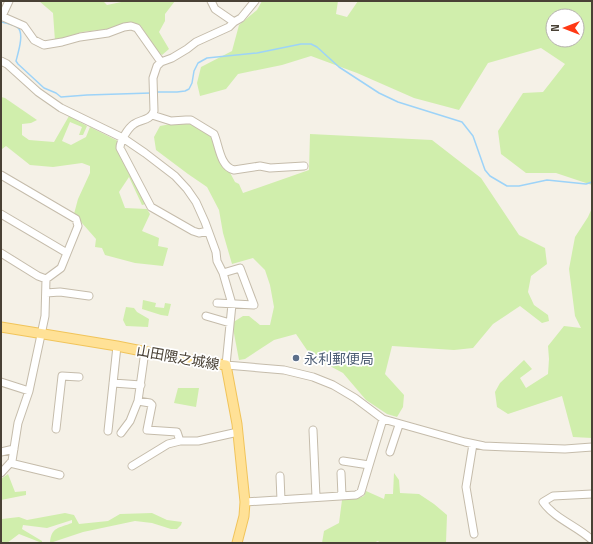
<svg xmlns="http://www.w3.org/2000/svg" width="593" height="544" viewBox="0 0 593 544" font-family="'Titillium Web','Noto Sans JP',sans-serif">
	<rect width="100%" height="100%" fill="#f5f1e7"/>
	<path fill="#d0eeac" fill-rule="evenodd" d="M39,1H103L107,5L126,1H175L165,14V21L159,32L169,49L162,55L157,51L141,26L135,24L109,29L82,32L55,41L53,13Z
		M262,1H338L336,14L347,17L358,1H592V185L556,173H526L501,154L498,131L523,93L543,92L565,64L541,48L488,63L459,110L414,98L357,73L311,56L282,65L238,74L226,89L200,96L197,83L201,67L232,51L239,25L257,10ZM553,16H577V40H553Z
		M1,97L5,98L37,120L31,123L22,124V135L29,140L54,142L69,116L87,126L83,135H79L82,127L70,122L62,141L71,145L86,137L90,127L118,141L146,204L142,205L129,177L119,192L125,208L147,209L150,214L142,231L159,238L158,246L168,248L163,266L135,263L105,255L102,248L95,247L96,239L74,214L78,199L90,173V166L82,163L53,167L30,165L6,146L2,149H1Z
		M176,123H191L211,137L235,182L239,184L243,193L309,170L310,134L432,140L481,178L519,235L545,248L547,264L531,276L528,292L534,305L548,315L549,321L542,323L520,306L493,324L473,348L454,350L392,346L385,374L404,395L403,407L397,417L387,414L366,400L343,373L311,356L296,334L274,340L245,359L239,360L232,323L243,316H249L260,325H270L274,307L270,285L265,270L253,258L232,264L223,233L219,210L207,187L188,174L156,150L154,137L160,126Z
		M592,208V438L573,437L562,396L508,414L497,407L495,392L500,383L524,360L532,369L520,378L526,388L548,374L549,359L548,346L564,326L581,328L575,316L569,269L575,237L588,217Z
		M143,300L156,303L155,307L164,308L165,303L171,304L168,316L161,315L142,309Z
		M126,307L134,308L137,312L149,319L148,327L126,326L123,320Z
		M178,388H199L196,407L174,403Z
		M394,473L399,480L400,493L419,494L434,504L447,515L446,543H380L378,541L373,543H322L324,531L339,523L342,500L359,498L364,496L366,491L384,499L385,494H393Z
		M8,474L15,492L26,491V495L1,500V479Z
		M65,513L74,515L79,524L108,521L120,514L152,513L167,520L182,522L181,525L177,529H171L152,523L135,521L83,532L50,543C51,527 59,528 72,523V520L47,528L23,525L22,529L42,541V543L19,534L7,543H1V520L2,519L19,517L27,520Z"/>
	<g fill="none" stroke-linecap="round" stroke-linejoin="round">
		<path stroke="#9dd3f8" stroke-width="1.5" d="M1,22C6,23 12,24 17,27C25,32 18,53 16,61L18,64L44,88L56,93L61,97L87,95L151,93
			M156,92H177L185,91L189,89L192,83L194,71L198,63L207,58L257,53L301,44H311L317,47L339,67L379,93L398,102L462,122L473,136L485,170L490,176L507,186H519L547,180L586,184L592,182"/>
		<defs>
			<path id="minor" d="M211,1L215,9L234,22
				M1,16L24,26L34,40L44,45L62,42L80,37L108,33L124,27L131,26L137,28L161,62
				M2,16L9,1
				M1,61L7,64L38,92L61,108L123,138L145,153L175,176L187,189L196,202L205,222L216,252L217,261L223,273L232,304L226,365L284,370L313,377L333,385L355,398L383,419L465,442L484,446L507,447L565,449L592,447
				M152,115L171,121L186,120H191L214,134C219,145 220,167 234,170L260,166L270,168L304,166
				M1,175L76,219L78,226L61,268L46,279L38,276L1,253
				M1,214L67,253
				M208,231L199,233L193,231L151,207L120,148C120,141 128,128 134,124C141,119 150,121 154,111L153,78L157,66L161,62L172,58L187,49L196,42L229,27L234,22L241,18L255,1
				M46,293L60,292L89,296
				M217,303L254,305L240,268L223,273
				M206,316L230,323
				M1,382L29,391
				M113,383L141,385
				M138,401L145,351
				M56,429L62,376L79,377
				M313,430L316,497
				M108,431L117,346
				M121,433L130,421L138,401L150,403L152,405L147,430L177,432L180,441H198L238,432
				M473,444L466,487L474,534
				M1,452L14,449
				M390,452L399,425
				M343,461L369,465
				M10,463L60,475
				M132,466L168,444L180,441
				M1,473L12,461L18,423L29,391L45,316L46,279
				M341,473L342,496
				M280,476L281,500
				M592,494L553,496L543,502C555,519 577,526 592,540
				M245,502L356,495L361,492L383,419"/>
			<path id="major" d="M1,327L117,346L182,359L226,365L237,424L245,502L244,516L237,543"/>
		</defs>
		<use href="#minor" stroke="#c5bcab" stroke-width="9"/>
		<use href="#major" stroke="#f1c45a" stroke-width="11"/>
		<use href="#minor" stroke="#fff" stroke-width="7"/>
		<use href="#major" stroke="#ffe196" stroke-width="9"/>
	</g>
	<circle fill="#5c6f8a" stroke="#fff" stroke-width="1.5" cx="296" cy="358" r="4"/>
	<g text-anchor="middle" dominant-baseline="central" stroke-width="3.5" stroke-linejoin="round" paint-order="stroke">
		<g font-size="14" fill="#494135" stroke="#fff">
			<text transform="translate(178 357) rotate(10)">山田隈之城線</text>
		</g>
		<g font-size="14" fill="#4e5e75" stroke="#fff" text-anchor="start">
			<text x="304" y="358">永利郵便局</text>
		</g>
	</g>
	<rect width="593" height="544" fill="none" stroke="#494135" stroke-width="4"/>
	<g transform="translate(565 28) rotate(270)"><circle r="19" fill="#ffffff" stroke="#b6b3ae"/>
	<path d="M0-3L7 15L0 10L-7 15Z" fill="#ff3814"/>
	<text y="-6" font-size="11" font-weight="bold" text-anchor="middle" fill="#494135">N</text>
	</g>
</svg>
